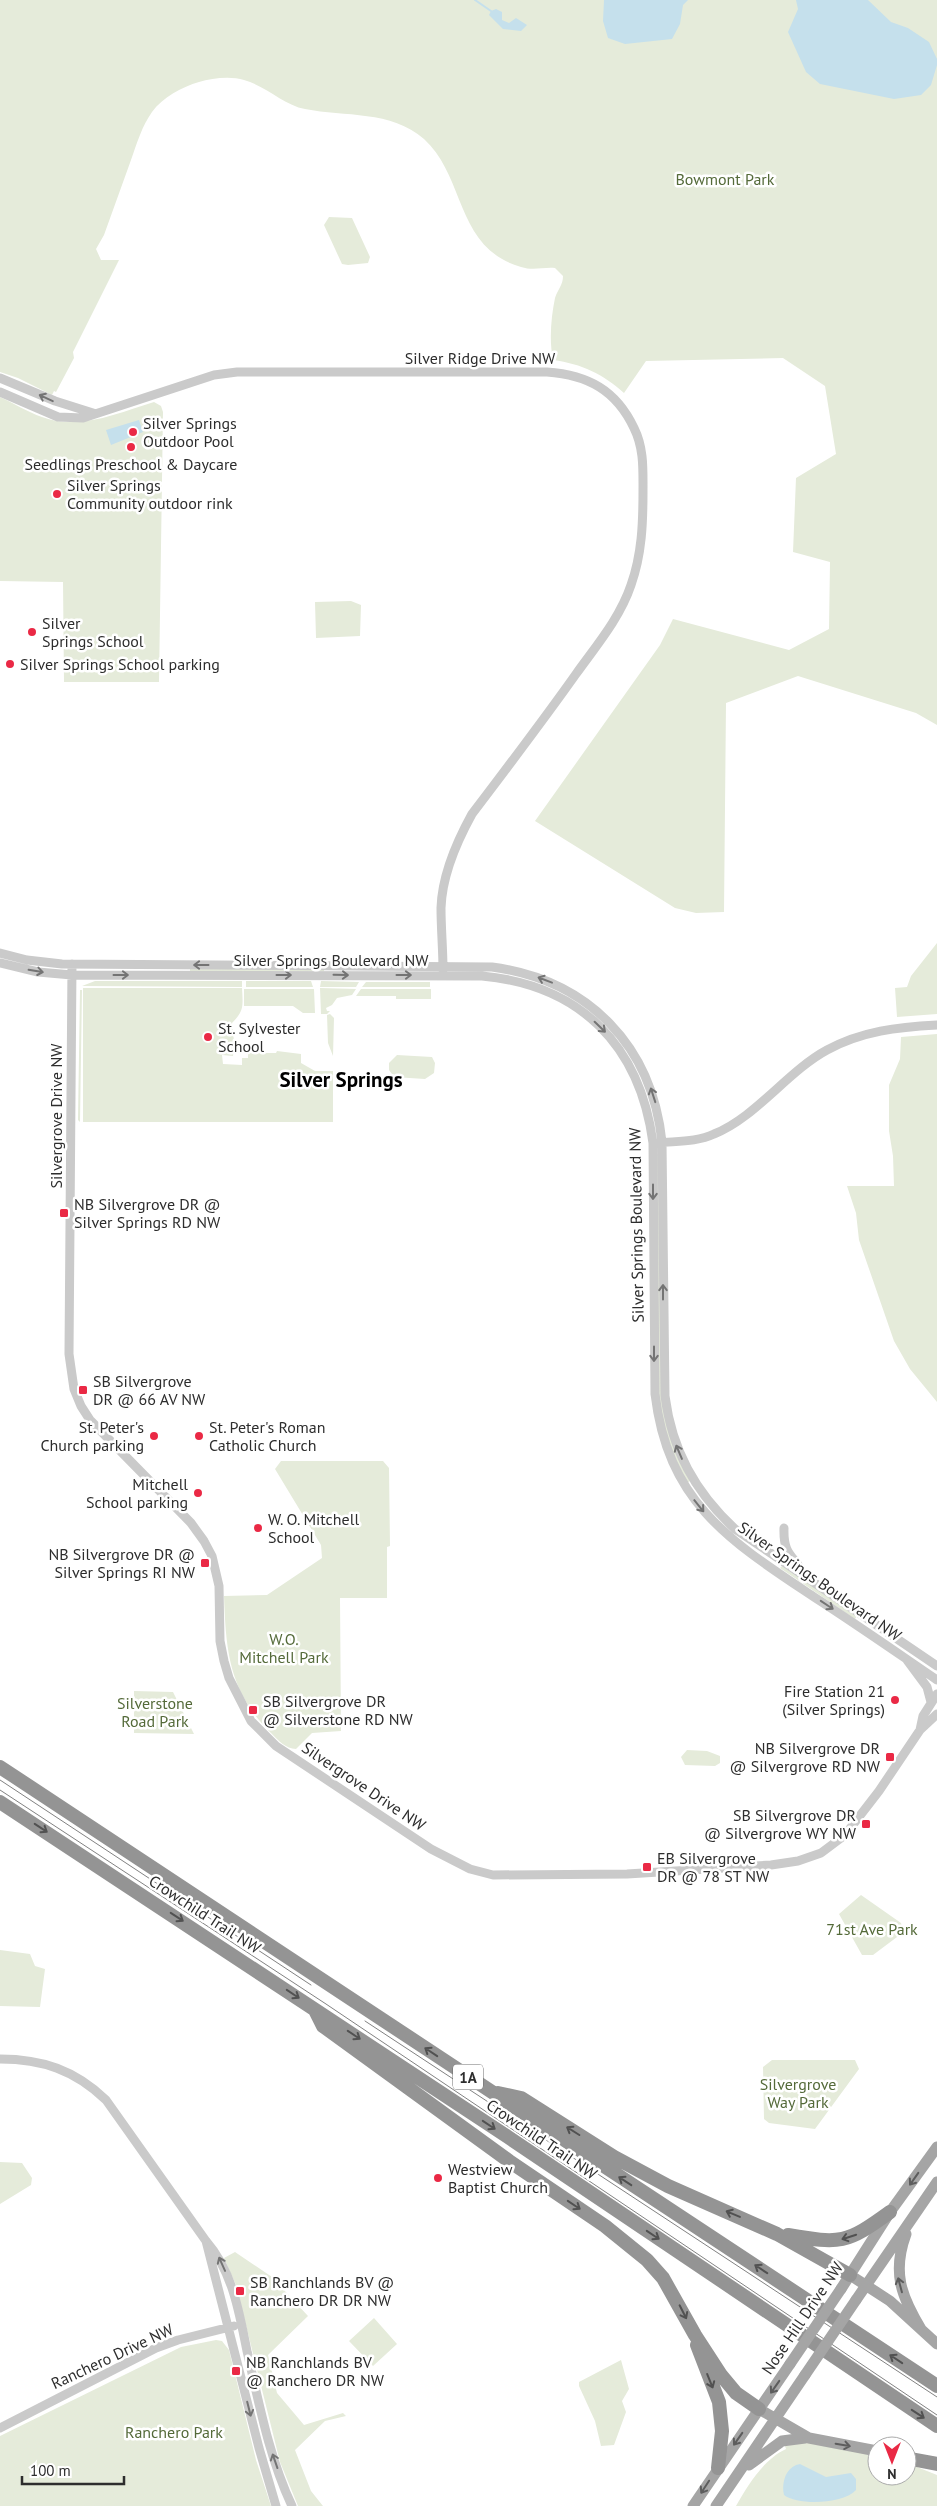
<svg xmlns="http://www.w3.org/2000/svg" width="937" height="2506" viewBox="0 0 937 2506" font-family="'PT Sans',sans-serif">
	<rect width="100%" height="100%" fill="#fff"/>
	<path fill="#e5ebda" d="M0,0H937V725L916,713L798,676L726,703L724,912L696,913L675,908L535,821L660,645L673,619L789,650L829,629L830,562L793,552L796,478L836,454L825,386L783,358L646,361L624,393C603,374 582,364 553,360C549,341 551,317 555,298C558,289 563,285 563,276L555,268C543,267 533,271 521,267C455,248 466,177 424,139C391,110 345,117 305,109C284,105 266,86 244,80C231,76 212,78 199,82C182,87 163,97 152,112C142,126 137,143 131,160C122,185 113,210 104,235L96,249L101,260H119L73,352L74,358L56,392L54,391L52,395L18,378L0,372Z
		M329,217L352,218L370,257L368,263L348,265L342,264L324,225Z
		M0,397C14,403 27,412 42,417C79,431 118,413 154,402L161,406L163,412L159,682H64L63,582L0,581Z
		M351,601L361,605L360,636L316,638L315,602Z
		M937,943V1014L897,1017L895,988L907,987L911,976Z
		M324,968V971L190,972V969Z
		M95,981H242V987L82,986Z
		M246,981H311L313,987H246Z
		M321,981L359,982L356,987H320Z
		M366,982H430V987H362Z
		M83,988H242C243,1007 244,1011 232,1023L234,1041L231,1044H234L233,1056L222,1055L223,1064L242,1065V1058H248V1045L251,1044L252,1050H258V1053H276L277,1051L301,1054V1063L315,1071H333V1122H83Z
		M320,988L356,989L352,995L337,998L332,1005L326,1008L327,1011H330L327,1014H321Z
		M244,989H314L315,1013H303L293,1006H244Z
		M361,989H431V999H396V996H356Z
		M80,990H82L80,1122L78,1120Z
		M330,1014L334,1018L333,1056L328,1043L327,1015Z
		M937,1034V1402L910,1369L894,1341L859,1240L856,1213L847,1186H894L893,1156L889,1131V1085L900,1059L901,1037Z
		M397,1055L432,1057L435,1063L434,1073L425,1079L394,1077L389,1070V1063Z
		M660,1151L661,1382L690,1481L687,1483L676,1464L658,1405L656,1156Z
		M281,1461H383L389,1468L390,1546L387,1547V1598H340L341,1731L312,1733L296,1749C286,1749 278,1740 271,1733C229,1691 226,1652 224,1596L267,1595L322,1558L321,1545L275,1469Z
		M782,1566L857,1616L855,1619L780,1568Z
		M134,1691L173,1692L194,1734L134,1733Z
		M687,1750L707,1751L720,1756V1763L715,1766L685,1765L681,1757Z
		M861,1895L901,1923L903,1930L901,1934L873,1955H862L839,1914Z
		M0,1950L30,1954L35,1966L45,1969L40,2007L0,2006Z
		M772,2060H855L859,2069L815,2129L769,2123L764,2119L763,2067Z
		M0,2162L22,2163L32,2178L31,2185L0,2204Z
		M235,2252L272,2277L308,2316L268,2355L277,2393L304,2425L343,2413L346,2416L325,2421L295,2450L311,2491L323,2506H298L280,2462L236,2285L224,2258Z
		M374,2318L397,2344L373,2366L349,2341Z
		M216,2340L222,2341L229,2350L256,2460L271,2506H0V2436L181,2347Z
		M621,2360L629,2389L622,2401L626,2412L614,2445L601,2446L595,2421L579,2386V2382Z
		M804,2442L877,2456V2476H907V2463L937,2475V2506H736C748,2485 764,2459 786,2449L785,2446Z"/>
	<path fill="#c5e0ec" d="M604,0H688L683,5L680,24L672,39L625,44L608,38L603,21Z
		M796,0H868L891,22L908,28L929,42L937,59V65L931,85L921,95L894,99L820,84L806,72L788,32L798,9Z
		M496,9L502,12V20L509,23L516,18L527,25L521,31L503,29L489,15L491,11Z
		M139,420L143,432L111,445L106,430Z
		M800,2464L826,2477L851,2473L856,2479V2490C844,2504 798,2506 784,2495C781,2483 786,2466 800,2464Z"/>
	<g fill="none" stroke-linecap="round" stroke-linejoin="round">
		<path stroke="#c5e0ec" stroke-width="2" d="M475,0L491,11"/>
		<path stroke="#cacaca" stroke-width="9" d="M0,378L55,401L93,413
			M0,392L58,417L83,418L214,375L237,372H547C588,375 616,390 634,428C644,448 643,469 643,491C643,523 642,554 631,585C620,618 596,646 576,674C542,722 507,768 472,814C456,843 442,875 441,908C441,929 443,949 443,970
			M0,953L27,960L62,964L492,967C589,980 652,1046 662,1142L665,1396C672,1450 695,1492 735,1529L937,1666
			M0,963L38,972L72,975L482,976C580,985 640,1045 653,1143L655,1394C668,1503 730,1541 814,1597C856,1624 896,1652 937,1680
			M72,964L69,1354L74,1389L81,1406L90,1420L191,1523L204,1541L212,1556L219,1586L220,1641L224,1661L229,1678L251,1721L276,1746L431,1849L470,1869L493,1875L627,1874L771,1865L798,1861L821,1853L845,1835L879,1791L920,1730L937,1714
			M658,1143C677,1141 697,1142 714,1134C755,1118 788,1071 827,1050C862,1031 898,1027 937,1025
			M784,1528C783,1558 795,1554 805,1577
			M907,1660L927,1687L931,1702
			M920,1730L923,1716L937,1694
			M0,2059C42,2059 75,2070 106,2100L206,2241C233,2272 239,2312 247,2351C259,2403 269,2457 292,2506
			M206,2241L259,2448L276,2506
			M0,2428L156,2348L178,2340L234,2326"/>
		<path stroke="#a5a5a5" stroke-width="11" d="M906,2234C892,2272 901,2296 921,2329
			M850,2275L890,2301L937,2344
			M841,2289L890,2212L937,2147
			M856,2300L937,2182
			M759,2409L809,2438L877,2451
			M749,2465L782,2441L805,2438
			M693,2506L790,2364
			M716,2506L805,2375"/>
		<path stroke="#949494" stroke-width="14" d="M0,1767L937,2386
			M0,1802L508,2137L937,2426
			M315,2010L323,2026L509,2161L605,2226L647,2260L663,2278L695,2335L721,2375L736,2393L759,2409
			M498,2093L521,2098L614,2157L668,2186L777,2234L850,2275
			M788,2235C841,2244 846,2244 890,2212
			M697,2345L719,2402L722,2431L718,2468
			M911,2459L937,2464"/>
		<path stroke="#828282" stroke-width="1" d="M0,1780L311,1985
			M0,1790L326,2004L937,2415
			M365,2021L937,2397"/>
		<path stroke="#a5a5a5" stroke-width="11" d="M790,2364L841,2289
			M805,2375L856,2300"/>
	</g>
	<defs><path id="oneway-shaft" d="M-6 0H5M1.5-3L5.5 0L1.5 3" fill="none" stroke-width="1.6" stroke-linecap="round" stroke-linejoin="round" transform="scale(1.25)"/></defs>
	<g stroke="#747474">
		<use href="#oneway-shaft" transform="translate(46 398) rotate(-155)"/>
		<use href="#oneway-shaft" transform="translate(201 965) rotate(-180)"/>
		<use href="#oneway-shaft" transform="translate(36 971) rotate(9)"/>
		<use href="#oneway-shaft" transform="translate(121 975)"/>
		<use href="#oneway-shaft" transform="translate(284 975)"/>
		<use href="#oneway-shaft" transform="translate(341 975) rotate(1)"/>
		<use href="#oneway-shaft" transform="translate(404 975)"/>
		<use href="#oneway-shaft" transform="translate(545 980) rotate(-159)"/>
		<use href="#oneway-shaft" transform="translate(600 1027) rotate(44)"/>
		<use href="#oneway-shaft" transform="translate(653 1095) rotate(-108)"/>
		<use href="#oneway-shaft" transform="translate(653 1192) rotate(90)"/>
		<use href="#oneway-shaft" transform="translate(663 1292) rotate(-90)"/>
		<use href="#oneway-shaft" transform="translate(654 1354) rotate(90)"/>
		<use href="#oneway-shaft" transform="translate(679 1452) rotate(-113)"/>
		<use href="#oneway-shaft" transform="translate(699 1506) rotate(51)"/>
		<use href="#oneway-shaft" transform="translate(827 1605) rotate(34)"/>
		<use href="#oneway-shaft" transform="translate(222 2264) rotate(-114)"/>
		<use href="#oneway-shaft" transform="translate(249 2409) rotate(76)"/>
		<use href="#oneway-shaft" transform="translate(275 2461) rotate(-109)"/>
	</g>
	<g stroke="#515151">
		<use href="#oneway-shaft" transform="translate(41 1828) rotate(33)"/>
		<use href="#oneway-shaft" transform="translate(177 1917) rotate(33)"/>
		<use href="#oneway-shaft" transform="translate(293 1994) rotate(34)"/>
		<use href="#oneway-shaft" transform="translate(354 2035) rotate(34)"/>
		<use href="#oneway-shaft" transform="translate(431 2052) rotate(-146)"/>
		<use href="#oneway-shaft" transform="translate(489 2125) rotate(34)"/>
		<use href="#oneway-shaft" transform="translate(573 2131) rotate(-148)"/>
		<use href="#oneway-shaft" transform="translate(625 2181) rotate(-147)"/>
		<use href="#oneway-shaft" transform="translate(574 2205) rotate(34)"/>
		<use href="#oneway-shaft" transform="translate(733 2214) rotate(-157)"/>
		<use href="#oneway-shaft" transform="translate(653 2235) rotate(34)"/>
		<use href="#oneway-shaft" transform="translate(849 2237) rotate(162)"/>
		<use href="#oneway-shaft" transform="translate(761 2269) rotate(-146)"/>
		<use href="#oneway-shaft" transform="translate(683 2312) rotate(63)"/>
		<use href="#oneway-shaft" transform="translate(896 2359) rotate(-146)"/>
		<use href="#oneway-shaft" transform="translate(710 2381) rotate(68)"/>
		<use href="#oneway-shaft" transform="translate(918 2414) rotate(33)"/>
	</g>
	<g stroke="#5d5d5d">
		<use href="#oneway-shaft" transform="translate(914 2179) rotate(125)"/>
		<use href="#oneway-shaft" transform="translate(900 2285) rotate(-105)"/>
		<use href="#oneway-shaft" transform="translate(775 2387) rotate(125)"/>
		<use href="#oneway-shaft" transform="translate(738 2439) rotate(125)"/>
		<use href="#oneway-shaft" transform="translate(843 2445) rotate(10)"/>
		<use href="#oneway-shaft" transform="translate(705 2487) rotate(123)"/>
	</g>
	<g fill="#ea2945" stroke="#fff" stroke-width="2">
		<circle cx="133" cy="432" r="5"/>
		<circle cx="131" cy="447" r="5"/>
		<circle cx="57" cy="494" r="5"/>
		<circle cx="32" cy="632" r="5"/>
		<circle cx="10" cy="664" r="5"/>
		<circle cx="208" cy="1037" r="5"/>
		<rect x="59" y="1208" width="10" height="10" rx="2.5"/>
		<rect x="78" y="1385" width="10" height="10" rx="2.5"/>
		<circle cx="154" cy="1436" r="5"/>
		<circle cx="199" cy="1436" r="5"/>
		<circle cx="198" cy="1493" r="5"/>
		<circle cx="258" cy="1528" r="5"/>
		<rect x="200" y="1558" width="10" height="10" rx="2.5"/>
		<circle cx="895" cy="1700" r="5"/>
		<rect x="248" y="1705" width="10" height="10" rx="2.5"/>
		<rect x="885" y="1752" width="10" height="10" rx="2.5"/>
		<rect x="861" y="1819" width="10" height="10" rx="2.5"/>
		<rect x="642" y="1862" width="10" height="10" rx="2.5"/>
		<circle cx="438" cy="2178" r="5"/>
		<rect x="235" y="2286" width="10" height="10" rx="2.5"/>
		<rect x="231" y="2366" width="10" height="10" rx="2.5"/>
	</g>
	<g text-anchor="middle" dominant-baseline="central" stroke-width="5" stroke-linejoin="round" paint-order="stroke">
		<rect fill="#fff" stroke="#6c6c6c" stroke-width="1" x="453" y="2064.5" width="30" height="25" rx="4"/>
		<g font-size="15" font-weight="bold" fill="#2d2d2d">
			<text x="468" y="2077">1A</text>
		</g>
		<g font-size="16" fill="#546a39" stroke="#fff">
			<text x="725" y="179">Bowmont Park</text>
			<text x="284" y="1639">W.O.<tspan x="284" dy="18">Mitchell Park</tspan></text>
			<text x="155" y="1703">Silverstone<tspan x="155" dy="18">Road Park</tspan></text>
			<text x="872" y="1929">71st Ave Park</text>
			<text x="798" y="2084">Silvergrove<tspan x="798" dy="18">Way Park</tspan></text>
			<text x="174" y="2432">Ranchero Park</text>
		</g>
		<g font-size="16" fill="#2d2d2d" stroke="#fff">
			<text x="480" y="358">Silver Ridge Drive NW</text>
			<text x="331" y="960">Silver Springs Boulevard NW</text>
			<text transform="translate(56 1116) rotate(-90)">Silvergrove Drive NW</text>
			<text transform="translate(636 1225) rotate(-91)">Silver Springs Boulevard NW</text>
			<text transform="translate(820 1581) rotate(35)">Silver Springs Boulevard NW</text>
			<text transform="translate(364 1786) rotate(34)">Silvergrove Drive NW</text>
			<text transform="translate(205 1914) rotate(33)">Crowchild Trail NW</text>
			<text transform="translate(542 2139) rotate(34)">Crowchild Trail NW</text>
			<text transform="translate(802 2318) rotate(-56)">Nose Hill Drive NW</text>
			<text transform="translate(112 2356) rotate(-25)">Ranchero Drive NW</text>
		</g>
		<g font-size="16" fill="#2d2d2d" stroke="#fff" text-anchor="start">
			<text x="143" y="423">Silver Springs<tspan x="143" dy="18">Outdoor Pool</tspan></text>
			<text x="131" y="464" text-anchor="middle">Seedlings Preschool &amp; Daycare</text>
			<text x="67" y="485">Silver Springs<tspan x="67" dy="18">Community outdoor rink</tspan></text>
			<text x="42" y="623">Silver<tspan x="42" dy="18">Springs School</tspan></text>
			<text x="20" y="664">Silver Springs School parking</text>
			<text x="218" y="1028">St. Sylvester<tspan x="218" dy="18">School</tspan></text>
			<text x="74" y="1204">NB Silvergrove DR @<tspan x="74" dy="18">Silver Springs RD NW</tspan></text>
			<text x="93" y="1381">SB Silvergrove<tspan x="93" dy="18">DR @ 66 AV NW</tspan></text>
			<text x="144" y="1427" text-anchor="end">St. Peter's<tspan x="144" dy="18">Church parking</tspan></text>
			<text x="209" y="1427">St. Peter's Roman<tspan x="209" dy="18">Catholic Church</tspan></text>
			<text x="188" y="1484" text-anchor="end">Mitchell<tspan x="188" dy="18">School parking</tspan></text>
			<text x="268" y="1519">W. O. Mitchell<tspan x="268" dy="18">School</tspan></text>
			<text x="195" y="1554" text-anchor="end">NB Silvergrove DR @<tspan x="195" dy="18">Silver Springs RI NW</tspan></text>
			<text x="885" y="1691" text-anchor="end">Fire Station 21<tspan x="885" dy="18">(Silver Springs)</tspan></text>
			<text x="263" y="1701">SB Silvergrove DR<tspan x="263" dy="18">@ Silverstone RD NW</tspan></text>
			<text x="880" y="1748" text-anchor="end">NB Silvergrove DR<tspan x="880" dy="18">@ Silvergrove RD NW</tspan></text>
			<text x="856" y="1815" text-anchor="end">SB Silvergrove DR<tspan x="856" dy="18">@ Silvergrove WY NW</tspan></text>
			<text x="657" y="1858">EB Silvergrove<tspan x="657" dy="18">DR @ 78 ST NW</tspan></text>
			<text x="448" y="2169">Westview<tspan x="448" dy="18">Baptist Church</tspan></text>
			<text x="250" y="2282">SB Ranchlands BV @<tspan x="250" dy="18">Ranchero DR DR NW</tspan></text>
			<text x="246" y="2362">NB Ranchlands BV<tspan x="246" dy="18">@ Ranchero DR NW</tspan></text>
		</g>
		<g font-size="21" font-weight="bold" fill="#000" stroke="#fff">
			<text x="341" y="1079">Silver Springs</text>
		</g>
	</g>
	<g transform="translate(892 2461) rotate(180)"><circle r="24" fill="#ffffff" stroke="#ababab"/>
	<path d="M0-4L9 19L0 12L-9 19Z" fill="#ea2945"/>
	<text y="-8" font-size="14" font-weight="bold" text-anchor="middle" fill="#2d2d2d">N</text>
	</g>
	<path d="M22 2476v8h102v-8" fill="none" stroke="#2d2d2d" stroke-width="2.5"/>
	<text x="30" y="2476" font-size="15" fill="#2d2d2d" stroke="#ffffff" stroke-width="4" paint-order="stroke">100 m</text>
</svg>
